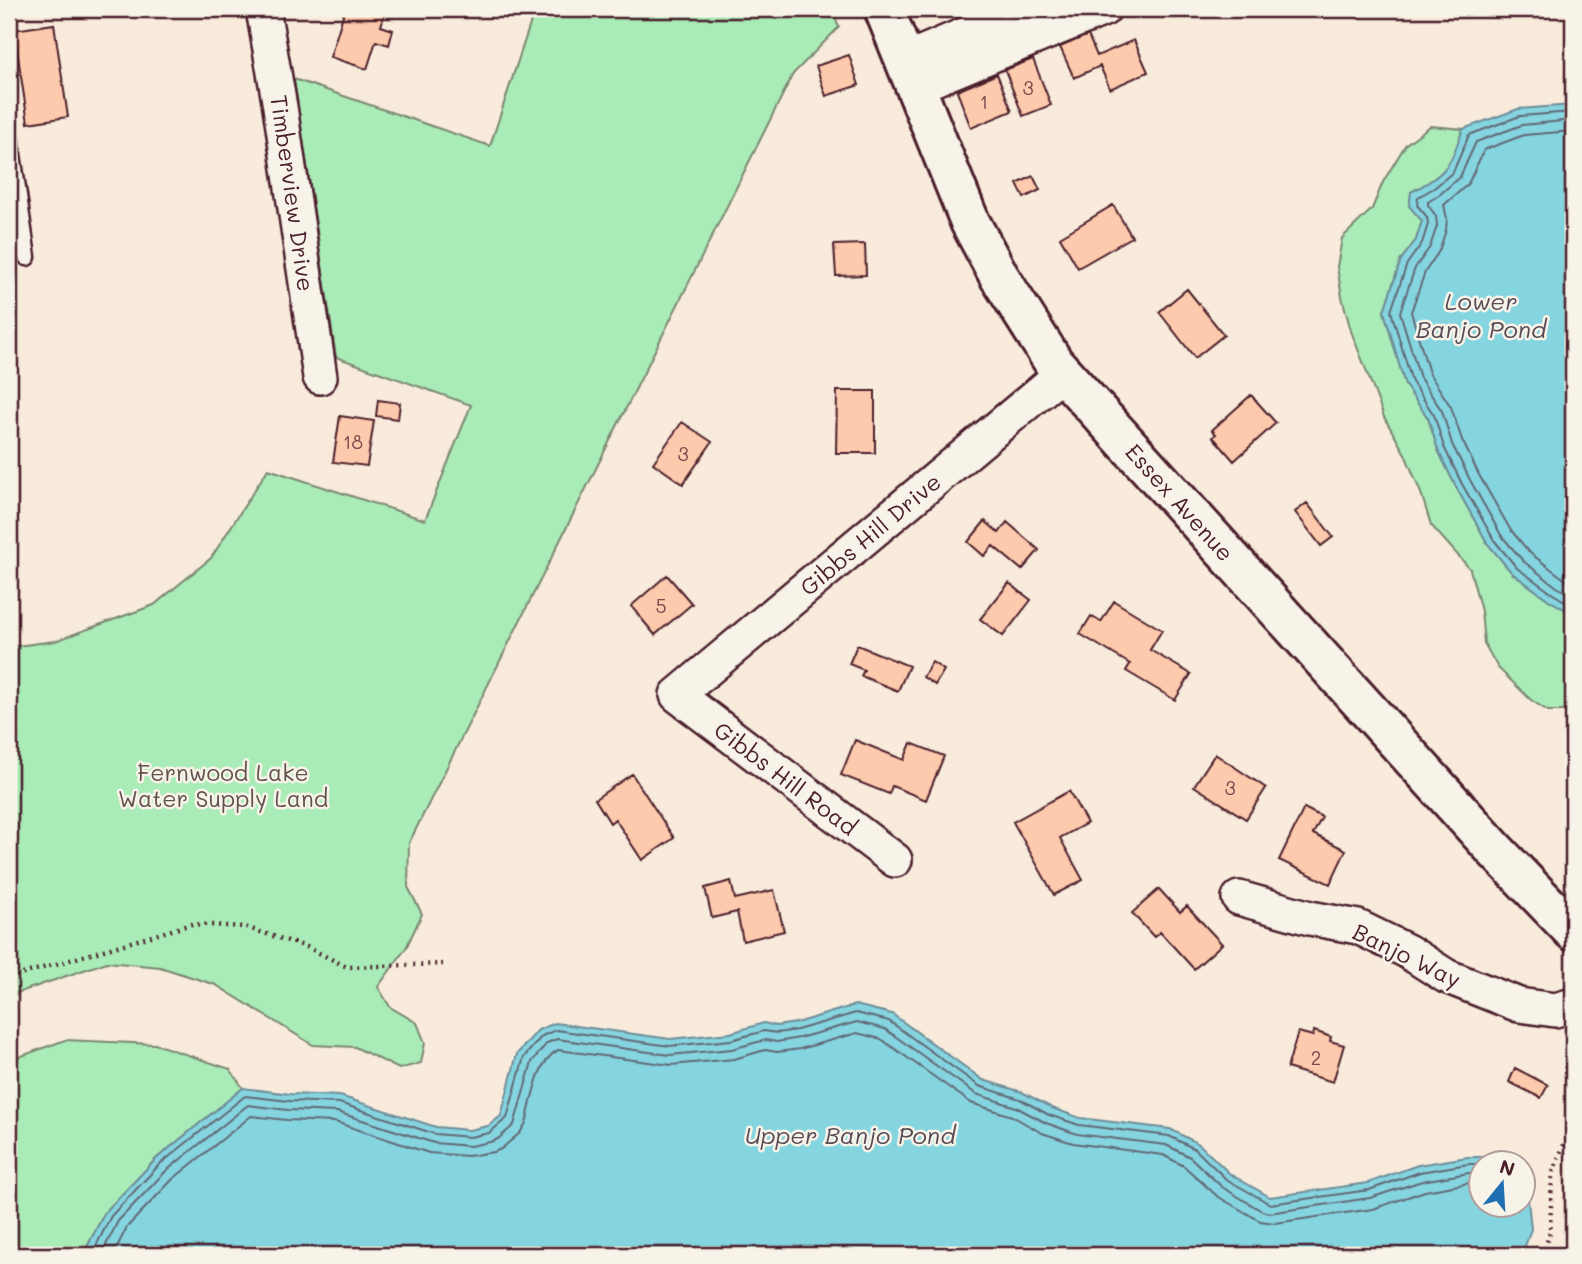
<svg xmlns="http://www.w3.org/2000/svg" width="1582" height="1264" viewBox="0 0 1582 1264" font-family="Mali,sans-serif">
	<rect width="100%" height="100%" fill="#f8ebdc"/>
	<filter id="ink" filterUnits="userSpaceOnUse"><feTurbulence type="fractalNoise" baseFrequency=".0143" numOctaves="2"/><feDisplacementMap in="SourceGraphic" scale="14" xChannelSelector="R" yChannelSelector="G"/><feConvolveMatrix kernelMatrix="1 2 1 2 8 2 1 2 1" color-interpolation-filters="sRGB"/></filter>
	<g filter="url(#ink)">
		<path fill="#a9ecb7" stroke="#7a8671" stroke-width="2" d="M535,9H831L839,27L793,74L409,843L408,887L422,914L406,948L378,987L390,1007L417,1023L425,1043L421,1063L399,1069L355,1047L313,1045L216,985L160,967L107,962L17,993L9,1000V647L55,641L154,605L211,558L268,469L425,520L471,405L336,357L294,79L490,146Z
			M1430,126L1463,129C1450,166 1447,174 1411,192L1422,221L1416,240L1401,260L1384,311L1405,385L1428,418L1438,450L1456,487L1488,544L1512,573L1549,600L1573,614V711H1548L1531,700L1498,668L1484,643L1481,611L1470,569L1431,525L1421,493L1405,454L1384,417L1368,375L1351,331L1342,297L1337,267L1342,238L1372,209L1383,182L1406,144Z
			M65,1040L155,1044L230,1069L243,1088L156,1159L105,1212L85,1251L88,1255H9V1081L16,1058Z"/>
		<path fill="#85d5e1" stroke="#6d8c98" stroke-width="2" d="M1573,105V614L1549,600L1512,573L1488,544L1456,487L1438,450L1428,418L1405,385L1384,311L1401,260L1416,240L1422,221L1409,206L1411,192C1447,174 1450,166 1463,129L1518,109Z
			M855,1005L892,1014L983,1080L1022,1092L1052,1108L1080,1118L1170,1129L1199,1144L1230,1174L1270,1197L1368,1183L1418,1165L1468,1157H1485L1502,1162H1480V1204H1522L1523,1176L1526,1181L1531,1229L1523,1252L1521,1255H88L85,1251L105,1212L156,1159L243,1088L290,1094L340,1096L436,1127L469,1130L488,1126L501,1116L517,1054L538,1030L555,1023L670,1039L730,1033L764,1023L776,1026L796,1023Z"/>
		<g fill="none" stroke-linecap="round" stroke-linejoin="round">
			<path stroke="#626874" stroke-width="2" d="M1573,112L1520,116L1469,135L1453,172L1434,188L1418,197L1417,205L1427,217L1428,224L1422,243L1407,264L1391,311L1412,382L1434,415L1444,447L1462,484L1494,540L1517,568L1553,594L1573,606
				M1573,120L1522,125L1476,142L1460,177L1439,195L1428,202V205L1436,216L1437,226L1430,247L1415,268L1400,312L1420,378L1442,411L1452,444L1470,480L1501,535L1523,561L1557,587L1573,596
				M1573,131L1524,135L1484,150L1468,184L1444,205L1447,219L1446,230L1439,251L1425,272L1411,312L1429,373L1451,407L1462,440L1479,475L1510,529L1530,553L1563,578L1573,584
				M93,1255L94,1250L111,1216L160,1164L245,1096L289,1101L339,1103L435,1134L470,1137L489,1133L507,1118L524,1057L542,1036L556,1030L670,1046L731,1040L764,1031L777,1033L797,1030L856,1013L889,1021L979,1086L1020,1099L1049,1115L1079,1125L1169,1136L1195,1149L1226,1179L1270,1204L1369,1190L1420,1172L1468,1164H1480
				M102,1255L103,1251L118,1221L166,1171L248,1105L288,1110L337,1112L434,1143L470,1146L490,1142L498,1139L514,1125L532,1062L547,1043L557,1039L670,1055L732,1049L765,1040L777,1042L799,1038L857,1022L885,1029L976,1094L1016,1107L1046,1123L1077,1134L1166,1145L1190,1157L1222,1187L1262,1211L1269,1213L1370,1198L1422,1181L1469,1173H1480
				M113,1255L127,1227L173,1179L251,1116L287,1120L335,1122L429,1153L468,1156L494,1152L501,1149L520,1133L526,1123C532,1101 536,1062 558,1050L671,1065L734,1059L765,1050L777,1052L800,1049L857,1033L881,1039L971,1103L1012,1116L1042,1133L1073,1143L1163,1155L1184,1166L1217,1196L1260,1221L1275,1223L1373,1209L1425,1191L1470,1183H1480"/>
		</g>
		<path fill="#fdcaad" stroke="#4a1f2b" stroke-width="2" d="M345,9H386L381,26L393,30L389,45L376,41L367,69L330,57Z
			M54,24L68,117L28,123L14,30Z
			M1088,35L1097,56L1134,40L1148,72L1110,89L1100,66L1074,78L1060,47Z
			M849,55L859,85L826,96L816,66Z
			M1033,59L1051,105L1023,116L1005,70Z
			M997,74L1012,111L971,128L957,91Z
			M1033,176L1040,190L1024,198L1017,184Z
			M1113,205L1132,237L1078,268L1060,237Z
			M865,244L866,275L836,276L834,245Z
			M1187,289L1224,335L1195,358L1159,312Z
			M837,391H875V453H836Z
			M1251,395L1276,423L1234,461L1213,437L1216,434L1212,430Z
			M378,400L400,403L398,419L376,416Z
			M340,416L374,421L367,466L333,462Z
			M682,422L712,442L683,484L653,463Z
			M1307,503L1333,537L1321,546L1295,512Z
			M985,521L999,533L1007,522L1039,550L1022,570L993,546L984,556L968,542Z
			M667,575L692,604L655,635L631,606Z
			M1009,583L1031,600L1003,636L980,619Z
			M1114,601L1162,630L1150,650L1191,674L1175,700L1126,671L1130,664L1080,634L1091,616L1101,622Z
			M857,645L909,666L898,691L861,676L864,670L849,664Z
			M932,662L944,670L935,685L923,677Z
			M855,740L904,760L911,743L944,756L926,800L892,786L889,794L841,775Z
			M1215,754L1266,788L1246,819L1194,786Z
			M632,774L674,838L642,860L615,819L610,823L595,799Z
			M1069,791L1087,823L1060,838L1083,880L1054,895L1013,822Z
			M1304,808L1322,817L1313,834L1346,850L1330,884L1279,860Z
			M731,881L735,899L774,890L784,931L743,941L737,912L712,918L705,888Z
			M1159,889L1180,912L1187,906L1222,944L1194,969L1160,932L1154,937L1132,913Z
			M1314,1031L1331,1037L1330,1041L1344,1045L1333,1082L1287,1068L1298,1032L1313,1036Z
			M1515,1068L1548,1085L1541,1098L1509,1082Z"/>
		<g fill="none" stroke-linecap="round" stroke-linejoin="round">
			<defs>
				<path id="lane" d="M9,134L27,257"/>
				<path id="street" d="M263,9L280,107L320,377
					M905,60L1025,9
					M915,87L1104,9
					M895,860L677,695L1063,373
					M1239,898L1310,918L1358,927L1407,951L1446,976L1519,1005L1555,1010L1573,1005"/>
				<path id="secondary" d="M884,9L970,222L999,276L1054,363L1495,850L1573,931"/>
			</defs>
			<use href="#lane" stroke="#4a1f2b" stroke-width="21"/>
			<use href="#street" stroke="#4a1f2b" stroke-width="38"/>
			<use href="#secondary" stroke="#4a1f2b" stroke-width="44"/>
			<path stroke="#4a1f2b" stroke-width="4.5" stroke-dasharray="2 5" stroke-linecap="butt" d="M9,978L192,924L245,927L307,947L347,967L443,964
				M1543,1255L1550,1232L1552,1175L1573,1122"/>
			<use href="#lane" stroke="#f7f3e8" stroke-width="16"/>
			<use href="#street" stroke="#f7f3e8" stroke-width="33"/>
			<use href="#secondary" stroke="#f7f3e8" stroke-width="38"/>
		</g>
	</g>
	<g text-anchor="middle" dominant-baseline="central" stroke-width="5" stroke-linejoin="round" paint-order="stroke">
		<g font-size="19" fill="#774a4c">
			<text x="1028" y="87">3</text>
			<text x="984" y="101">1</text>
			<text x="353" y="441">18</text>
			<text x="683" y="453">3</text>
			<text x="661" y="605">5</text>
			<text x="1230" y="787">3</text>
			<text x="1316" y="1057">2</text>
		</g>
		<g font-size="23" fill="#4a1f2b" stroke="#f7f3e8">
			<text transform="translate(293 193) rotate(82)">Timberview Drive</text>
			<text transform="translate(1180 502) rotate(48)">Essex Avenue</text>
			<text transform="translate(870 534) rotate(-40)">Gibbs Hill Drive</text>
			<text transform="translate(786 778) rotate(37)">Gibbs Hill Road</text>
			<text transform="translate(1407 955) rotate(26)">Banjo Way</text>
		</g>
		<g font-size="23" fill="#62524e" stroke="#f7f3e8">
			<text x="223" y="772">Fernwood Lake<tspan x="223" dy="26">Water Supply Land</tspan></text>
		</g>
		<g font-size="24" font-style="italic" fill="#594c58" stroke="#f7f3e8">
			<text x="1481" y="300">Lower<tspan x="1481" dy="28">Banjo Pond</tspan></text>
			<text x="850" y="1134">Upper Banjo Pond</text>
		</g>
	</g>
	<rect width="1582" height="1264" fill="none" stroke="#f7f3e8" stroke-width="35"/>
	<rect x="18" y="18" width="1547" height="1229" fill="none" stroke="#4a1f2b" stroke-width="2.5" filter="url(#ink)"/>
	<g transform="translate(1502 1184) rotate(18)"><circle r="33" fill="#f7f3e8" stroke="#b29e9c" stroke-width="2"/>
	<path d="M0-5L12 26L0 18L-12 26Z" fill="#1f6fb2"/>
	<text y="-10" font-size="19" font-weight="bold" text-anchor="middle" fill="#4a1f2b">N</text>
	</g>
</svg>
